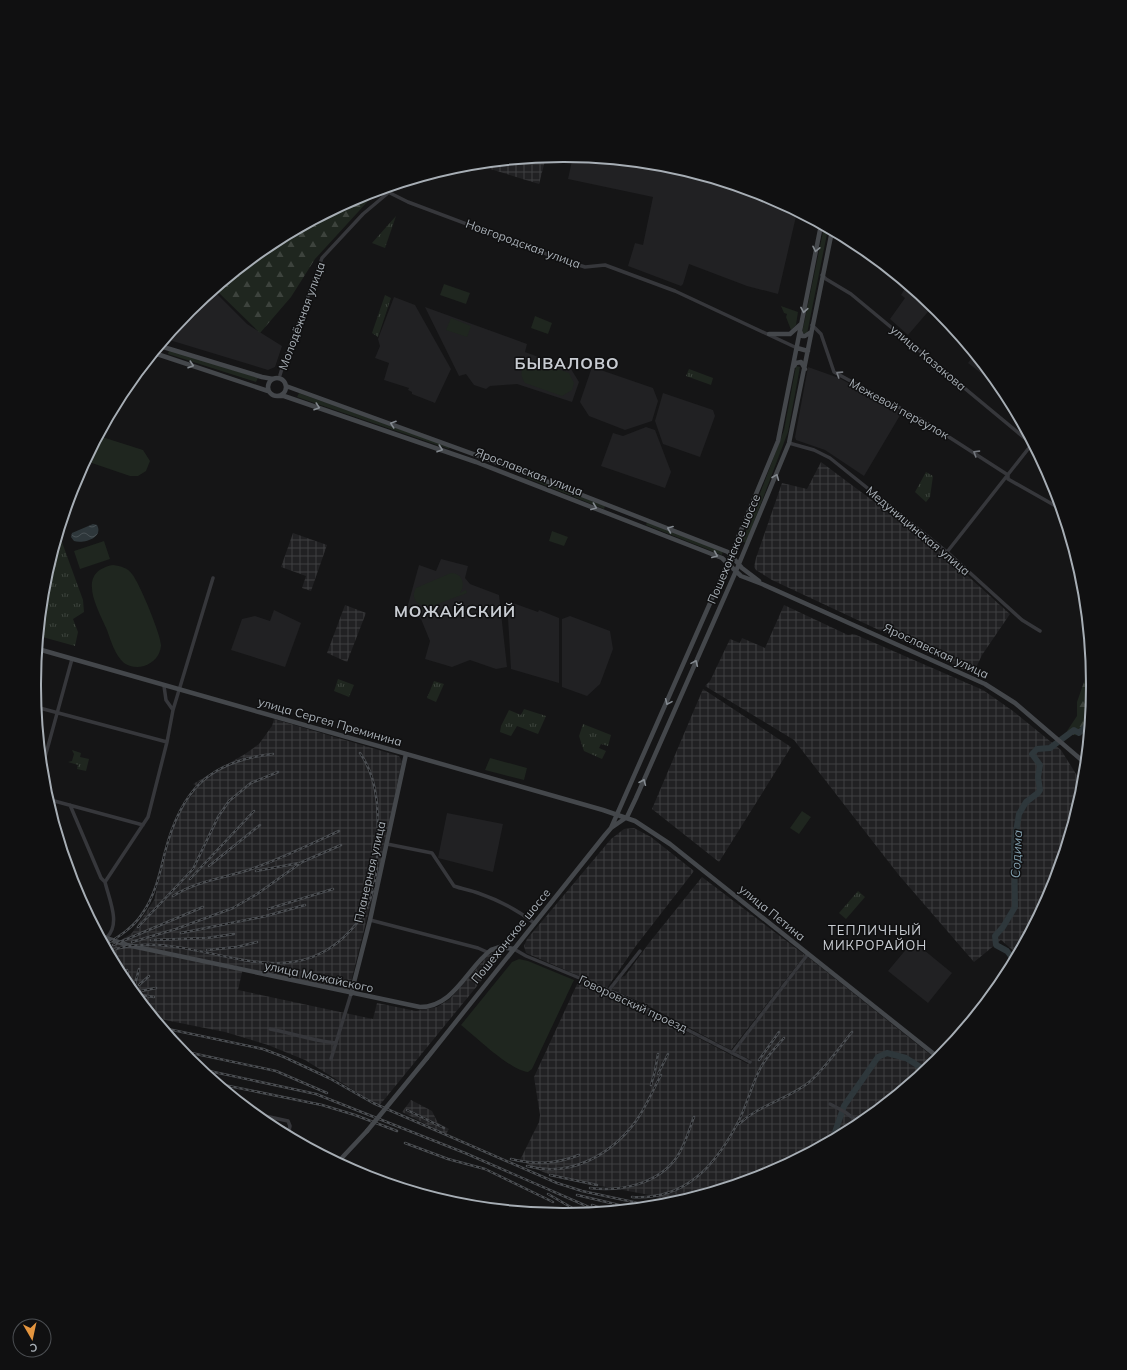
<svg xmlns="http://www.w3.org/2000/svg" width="1127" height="1370" viewBox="0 0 1127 1370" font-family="Mulish,sans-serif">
  <defs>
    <pattern id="industrial-grid" width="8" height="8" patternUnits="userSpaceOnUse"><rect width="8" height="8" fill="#212123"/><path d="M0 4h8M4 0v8" fill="none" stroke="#3e3f41"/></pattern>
    <pattern id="forest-firs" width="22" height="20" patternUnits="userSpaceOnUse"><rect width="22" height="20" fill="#1f261f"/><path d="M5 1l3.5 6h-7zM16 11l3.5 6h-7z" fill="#3d433d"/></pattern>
    <pattern id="park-tufts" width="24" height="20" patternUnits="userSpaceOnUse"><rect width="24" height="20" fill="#1f261f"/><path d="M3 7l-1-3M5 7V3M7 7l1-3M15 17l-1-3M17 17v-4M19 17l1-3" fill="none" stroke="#3d433d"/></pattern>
    <pattern id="water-waves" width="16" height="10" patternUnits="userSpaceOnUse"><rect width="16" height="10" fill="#2e373b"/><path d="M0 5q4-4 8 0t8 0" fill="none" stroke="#495155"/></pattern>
  </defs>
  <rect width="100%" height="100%" fill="#151516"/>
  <!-- built -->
  <path fill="#212123" d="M573 156 667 166 766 196 797 212 778 294 747 286 689 264 683 284 681 286 628 266 635 243 643 245 653 197 568 179Z
    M907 285 933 306 908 335 890 319 905 298 901 295Z
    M214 291 247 324 282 346 275 367 268 370 166 339 189 310Z
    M394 297 415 305 451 369 435 403 412 394V392L408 390 409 388 384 380 389 363 375 358 380 346 378 339Z
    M425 307 527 344 525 352 571 369 579 382 572 402 517 384 490 386 486 389 474 385 466 374 459 376Z
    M974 355 1004 391 968 363Z
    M592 367 653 388 658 401 652 421 625 430 589 416 580 402Z
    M808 367 839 378 902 412 864 476 825 450 796 440 795 437Z
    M663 393 713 410 715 416 700 457 663 444 655 421Z
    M646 427 655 430 671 472 665 488 601 466 613 433 623 436Z
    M441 559 468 566 465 578 470 584 499 595 507 667 496 669 470 660 452 667 425 659 430 641 421 619 406 612 419 565 436 571Z
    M507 601 538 612 539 610 559 618V683L511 669Z
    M274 610 301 623 285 667 231 650 242 619 255 616 270 621Z
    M570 616 610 631 613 649 600 684 587 696 562 687V619Z
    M447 813 503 824 493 872 438 858Z
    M913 941 952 973 928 1003 888 971Z"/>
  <!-- industrial -->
  <path fill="url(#industrial-grid)" d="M546 157 539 184 474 164Z
    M821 462 940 551 1010 614 982 655 973 674 772 580 756 570 754 567 756 558 782 483 807 489Z
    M293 533 327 545 311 591 302 588 306 576 281 567Z
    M345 605 366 613 347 662 327 653Z
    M784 605 848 635 854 634 983 690 1013 711 1061 750 1083 785V789L1053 888 1017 954 1001 940 974 962 898 874 794 740 705 686 710 681 730 639 740 643 742 638 765 648Z
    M703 689 791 747 719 862 652 809Z
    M274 719 399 756 402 761 380 866 349 990 243 968 238 990 373 1019 377 1003 416 1011 437 1007 450 999 489 954 496 951 504 953 379 1106 305 1060 268 1045 225 1032 155 1018 123 979 107 949 132 933 154 900 172 830 179 812 198 787 193 784 245 754 259 744 272 726Z
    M634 828 651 837 694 871 635 947 607 988 526 953 524 946 527 939 611 839 624 829Z
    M702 877 805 955 731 1050 652 1008 612 989 621 977 625 976 649 943Z
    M808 957 937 1060 857 1125 766 1174 669 1204 655 1196 563 1179 543 1172 520 1160 539 1122 540 1115 534 1077 579 980 651 1013 748 1064 751 1060 734 1052Z
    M411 1100 432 1111 438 1123 449 1129 446 1134 402 1112Z"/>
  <!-- grass -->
  <path fill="#1f261f" d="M824 227 828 229 807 334 802 333Z
    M444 284 470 293 466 304 440 295Z
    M781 306 798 312 796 325 791 330 786 317 787 314 784 313Z
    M535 316 552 323 548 334 531 328Z
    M451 318 471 326 467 337 446 330Z
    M169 350 258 378 256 382 168 354Z
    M532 360 569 373 574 383 572 390 562 396 525 383C518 374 522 363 532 360Z
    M796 366 800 367 788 432 746 543 742 541 784 430Z
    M299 393 450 447 449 449 297 397Z
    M99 436 143 450 150 461 146 471 138 476H130L86 461Z
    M528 475 605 506 604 509 527 478Z
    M647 522 723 551 722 555 646 525Z
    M552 531 568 537 564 546 549 541Z
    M104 541 110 559 80 569 74 551Z
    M113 565C121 566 128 568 132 574 139 582 162 637 161 646 160 656 153 663 144 666 137 668 130 667 124 663 115 655 111 641 107 630 98 609 75 572 113 565Z
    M451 573C462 573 466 584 460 593L466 590 467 593 413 613 412 611 425 606C415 604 411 597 416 588Z
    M490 758 527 768 524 780 485 770Z
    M802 811 811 817 799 834 790 828Z
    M519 959 528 961 574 980 532 1069 528 1072C511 1071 476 1037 461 1025L512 962Z"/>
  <!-- forest -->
  <path fill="url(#forest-firs)" d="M363 195 369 200 315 259 291 297 260 333 215 289 270 245Z
    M1091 662 1093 685 1088 731C1080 736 1075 737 1067 731L1077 716V702Z"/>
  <!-- park -->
  <path fill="url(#park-tufts)" d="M396 216 385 248 372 243Z
    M385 295 391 298 378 337 372 333Z
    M689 369 713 378 711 385 686 376Z
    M926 472 933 476 930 497 926 502 915 492Z
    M59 534 83 600 84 612 73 619 78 632 75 646 39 636 44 581Z
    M338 679 354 685 349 697 334 691Z
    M434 681 444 684 436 702 427 698Z
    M524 709 546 716 538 734 517 726 511 736 500 732 501 726 509 710 521 715Z
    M583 724 611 735 608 746 601 744 599 748 606 751 602 759 584 751 579 736Z
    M72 750 81 753 80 757 89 759 86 771 77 769 78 765 68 762 72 761 74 754Z
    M858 891 865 897 846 919 839 913Z"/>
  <!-- water -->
  <path fill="url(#water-waves)" d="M93 524 97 525C104 538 83 544 74 541L71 537 72 533Z"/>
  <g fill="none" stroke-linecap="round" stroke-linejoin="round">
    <!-- river -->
    <path stroke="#2e373b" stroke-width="6" d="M1014 960 1007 951 996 945 995 936 1003 927 1015 907 1014 844 1019 814 1026 802 1038 793 1040 790 1038 777 1040 765 1032 754 1037 749 1050 748 1074 730 1079 733 1087 725 1089 712 1091 710
      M833 1138 844 1106 878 1057 887 1053 906 1058 925 1070"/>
    <!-- street -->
    <path stroke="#36373b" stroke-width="3.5" d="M382 189 408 202 560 259 585 267 605 265 675 291 797 348
      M822 275 826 279 851 294 1033 445
      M812 325 821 334 834 372 924 421 1008 475
      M280 375 284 362 322 258 363 214 388 193
      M789 443 814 450 830 458 947 552 1022 620 1040 631
      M1008 475V479L1061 509
      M947 552 1032 444
      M164 686 166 700 173 710
      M36 707 167 742
      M42 768 72 659
      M47 799 143 825
      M70 805 101 878 105 882
      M387 844 432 853 454 886C462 889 470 890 478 893 498 900 518 910 534 923
      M370 920 478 948 487 952
      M107 937C121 924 109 899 105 882L148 817 167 742 173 710 213 578
      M514 949 526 956 616 993 750 1062
      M609 990 640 951
      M270 1029C292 1033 313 1041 336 1043
      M732 1053 808 954
      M331 1059 351 994
      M830 1104 845 1112 860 1123
      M256 1114 288 1121 290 1126 288 1135"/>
    <!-- secondary -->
    <path stroke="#44474b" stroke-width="4.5" d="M800 331 802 336H805L811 332
      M769 334H790L801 324
      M160 346 262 377 273 379
      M797 348 808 351
      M154 353 268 391
      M794 366 796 363 801 362 805 369
      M268 387a9 9 0 1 1 18 0a9 9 0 1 1-18 0Z
      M286 386 523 472 728 552 742 568 759 581
      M280 396H284L476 462 722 558 741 576 762 584 985 684 1015 703 1085 763
      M38 649 603 810 635 821 670 844 939 1058
      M611 828 722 576 778 441 821 225
      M100 936 127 945 420 1007C454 1007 467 968 491 950L500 947 514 949
      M351 994 370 920 406 754
      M427 1058 605 835 611 828 627 817 636 798 736 571 789 443 832 231
      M338 1162 367 1131"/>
    <defs>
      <path id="rail" d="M209 866 260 825
        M256 871 299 863
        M190 879 254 811
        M173 896C198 880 227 878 254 868 283 858 311 844 339 831
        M268 909 333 889
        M138 927 193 869 218 817 229 801 251 783 278 772
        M181 933 266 916 305 905
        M151 940 207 938 234 934
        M132 942 176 929 233 908 257 894 302 862 341 845
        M105 945C118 937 133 928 142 914 155 896 160 873 165 852 181 790 209 761 273 754
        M113 945 203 907
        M207 950 237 947 257 942
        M108 951C119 948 130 945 141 945 214 941 290 997 351 930 368 912 377 886 377 861 378 825 382 784 360 753
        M127 970 130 984
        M135 984 139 969
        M139 985 149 976
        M141 991 156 988
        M141 995 154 997
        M148 1009 153 1011
        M163 1028 263 1049 284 1057 329 1078 373 1103 557 1183 582 1191 652 1206
        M182 1051 276 1071 327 1093
        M759 1060 779 1032
        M200 1069 316 1094 465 1153 598 1211
        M658 1074 668 1054
        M219 1084 322 1105 355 1115 397 1131
        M651 1085 655 1071 658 1054
        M407 1110 444 1128
        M739 1124C759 1105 786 1100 808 1083 822 1072 840 1047 852 1032
        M405 1143 448 1159 485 1169 553 1202
        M511 1159C536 1165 556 1164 579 1155
        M527 1166C570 1178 611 1155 636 1121 646 1107 653 1090 661 1075
        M550 1175 597 1185
        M590 1188C621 1192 658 1184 677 1157 685 1145 689 1130 694 1117
        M548 1194 581 1213
        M577 1195 632 1208
        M632 1197C683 1200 713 1169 736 1126 747 1107 751 1085 761 1067 767 1056 776 1047 784 1038
        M592 1205 607 1210"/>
    </defs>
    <!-- rail casing -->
    <use href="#rail" stroke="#4b4e52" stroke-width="2.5"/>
    <!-- rail -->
    <use href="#rail" stroke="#101011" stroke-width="1" stroke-dasharray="3" stroke-linecap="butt"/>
    <!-- secondary-bridge -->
    <path stroke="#44474b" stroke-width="4.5" d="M367 1131 427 1058"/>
  </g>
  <!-- one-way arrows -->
  <defs><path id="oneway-chevron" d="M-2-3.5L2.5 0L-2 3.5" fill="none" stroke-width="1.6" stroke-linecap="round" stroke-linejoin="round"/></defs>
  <g stroke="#848a90">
    <use href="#oneway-chevron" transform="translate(816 249) rotate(102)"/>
    <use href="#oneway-chevron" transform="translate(804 310) rotate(100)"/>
    <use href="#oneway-chevron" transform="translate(191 365) rotate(18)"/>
    <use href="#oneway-chevron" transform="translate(317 407) rotate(19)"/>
    <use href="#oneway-chevron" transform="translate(393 424) rotate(-161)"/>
    <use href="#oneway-chevron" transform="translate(440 449) rotate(19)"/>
    <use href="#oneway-chevron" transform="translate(776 477) rotate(-68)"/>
    <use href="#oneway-chevron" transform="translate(594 507) rotate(21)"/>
    <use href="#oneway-chevron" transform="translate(670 529) rotate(-159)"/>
    <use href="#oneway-chevron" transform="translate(715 555) rotate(22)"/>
    <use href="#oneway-chevron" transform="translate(695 663) rotate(-66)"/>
    <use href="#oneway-chevron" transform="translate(668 702) rotate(114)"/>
    <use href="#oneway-chevron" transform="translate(643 782) rotate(-67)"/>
  </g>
  <g stroke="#74787e">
    <use href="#oneway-chevron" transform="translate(839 374) rotate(-147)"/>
    <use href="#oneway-chevron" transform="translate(976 453) rotate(-148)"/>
  </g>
  <g text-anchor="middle" stroke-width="3" stroke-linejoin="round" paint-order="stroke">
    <!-- street labels -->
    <g font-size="12" fill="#a7aeb5" stroke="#101011">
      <text transform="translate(523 244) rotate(20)" y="4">Новгородская улица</text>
      <text transform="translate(302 316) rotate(-70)" y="4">Молодёжная улица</text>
      <text transform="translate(928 358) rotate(40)" y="4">улица Казакова</text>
      <text transform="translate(899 409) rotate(29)" y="4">Межевой переулок</text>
      <text transform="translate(529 472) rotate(21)" y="4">Ярославская улица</text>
      <text transform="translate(918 531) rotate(40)" y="4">Медуницинская улица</text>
      <text transform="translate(734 549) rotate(-67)" y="4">Пошехонское шоссе</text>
      <text transform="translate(936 651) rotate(25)" y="4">Ярославская улица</text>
      <text transform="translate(330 722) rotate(16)" y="4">улица Сергея Преминина</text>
      <text transform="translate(370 872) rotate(-77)" y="4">Планерная улица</text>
      <text transform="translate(772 913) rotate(39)" y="4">улица Петина</text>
      <text transform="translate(511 936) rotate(-51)" y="4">Пошехонское шоссе</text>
      <text transform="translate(319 977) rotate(12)" y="4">улица Можайского</text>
      <text transform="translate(633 1004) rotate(25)" y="4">Говоровский проезд</text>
    </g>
    <!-- water labels -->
    <g font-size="13" font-style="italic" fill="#819fae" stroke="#101011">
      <text transform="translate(1016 854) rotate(-87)" y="5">Содима</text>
    </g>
    <!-- neighbourhood labels -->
    <g font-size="13" letter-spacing="1" fill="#c8ccd2" stroke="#101011">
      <text x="875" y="935">ТЕПЛИЧНЫЙ<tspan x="875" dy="15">МИКРОРАЙОН</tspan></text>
    </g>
    <!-- district labels -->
    <g font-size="16" font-weight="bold" letter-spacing="1" fill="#c8ccd2" stroke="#101011">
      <text x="567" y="369">БЫВАЛОВО</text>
      <text x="455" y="617">МОЖАЙСКИЙ</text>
    </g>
  </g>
  <!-- crop -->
  <path d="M0 0H1127V1370H0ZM563 162H564A522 522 0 0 1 1086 684V686A522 522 0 0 1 564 1208H563A522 522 0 0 1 41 686V684A522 522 0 0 1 563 162Z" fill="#101011" fill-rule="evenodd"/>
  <path fill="none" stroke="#a7aeb5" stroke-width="2" d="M563 162H564A522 522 0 0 1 1086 684V686A522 522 0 0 1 564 1208H563A522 522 0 0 1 41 686V684A522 522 0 0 1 563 162Z"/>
  <!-- north arrow -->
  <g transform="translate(32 1338) rotate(171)"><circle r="19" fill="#101011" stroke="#4c4f53"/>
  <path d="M0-3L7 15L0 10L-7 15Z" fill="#e4953f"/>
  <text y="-6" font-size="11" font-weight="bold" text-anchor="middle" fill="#a7aeb5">С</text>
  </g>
</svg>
